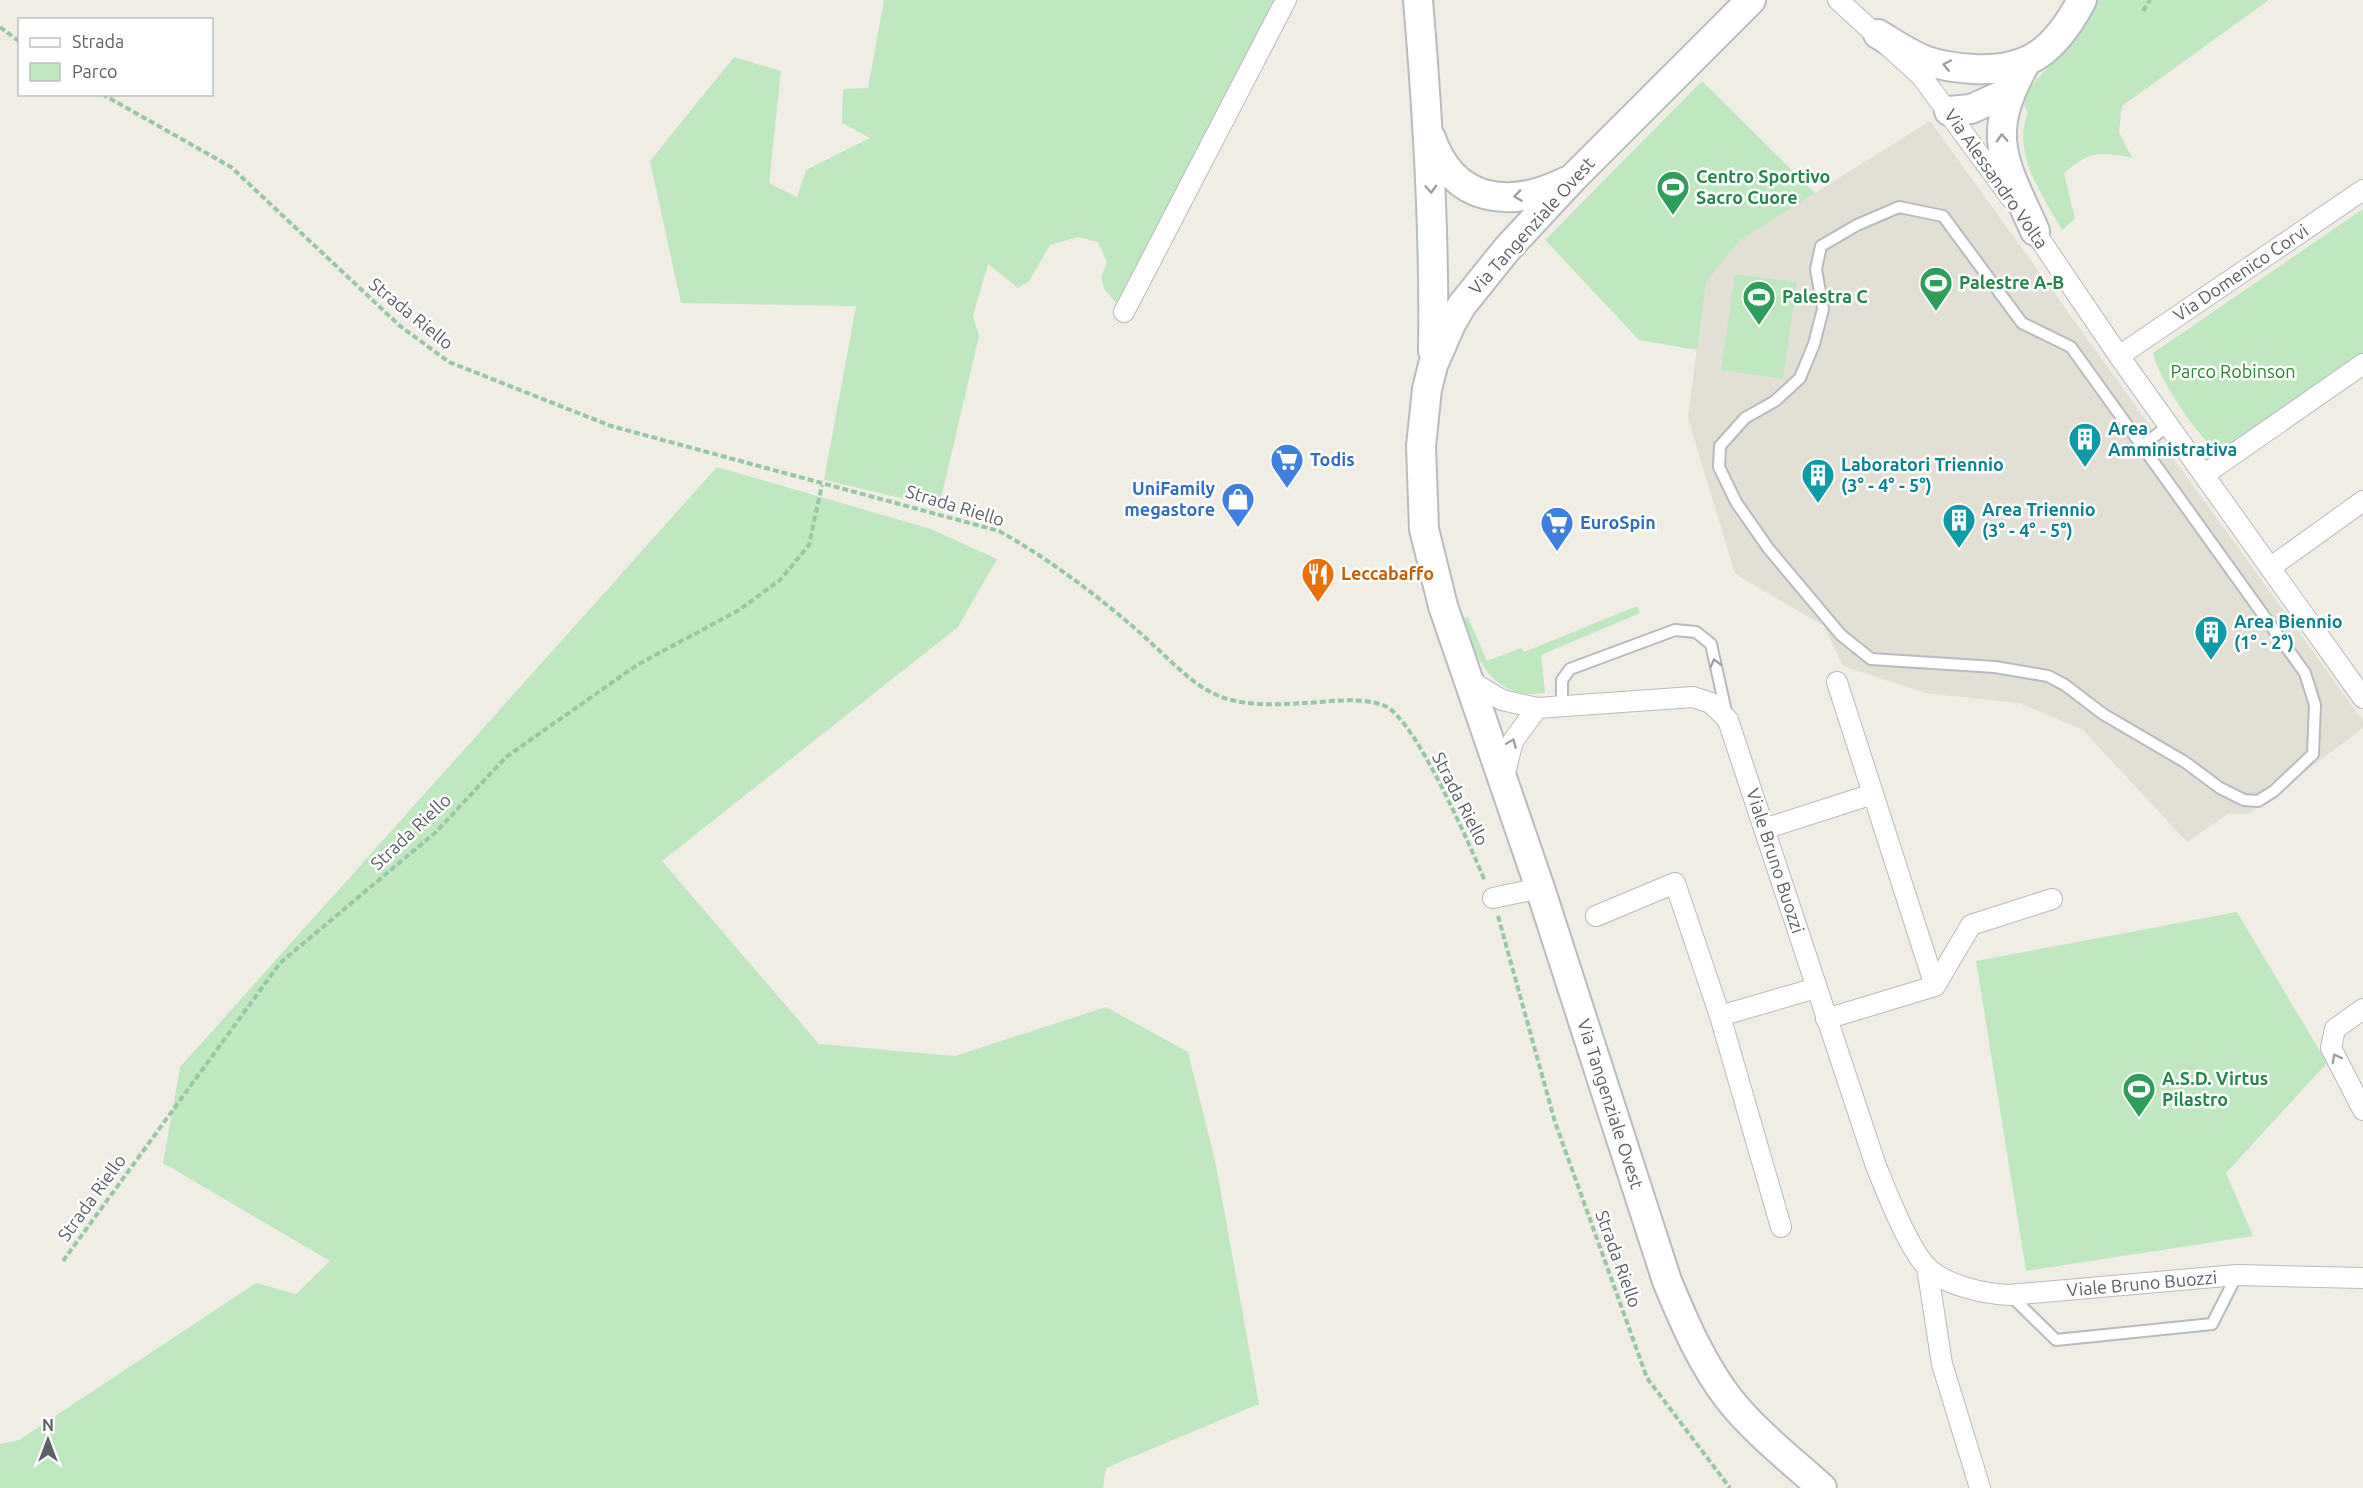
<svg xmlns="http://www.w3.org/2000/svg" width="2363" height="1488" viewBox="0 0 2363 1488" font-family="Ubuntu,sans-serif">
  <rect width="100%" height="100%" fill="#f0ede5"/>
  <!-- education -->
  <path fill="#e2dfd5" d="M1930 121 2363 721V728L2248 814H2228L2187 842 2083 730 2019 703 1925 693 1843 666 1824 626 1735 574 1688 418 1705 282 1738 241Z"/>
  <!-- green -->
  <path fill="#c0e8c0" d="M884 0H1277L1117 304 1105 290 1101 278 1107 262 1098 242 1078 237 1050 245 1029 281 1018 288 988 264 973 316 979 336 939 507 824 480 856 306 681 303 650 161 734 57 781 71 769 183 797 197 806 170 870 138 842 123 843 89 868 88Z
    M2095 0H2269L2122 106 2119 132 2132 158C2099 151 2091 151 2064 173L2075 219 2062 230C2042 194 2011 154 2028 112L2020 99 2055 59Z
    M1702 81 1815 193 1739 241 1706 282 1697 350 1639 340 1545 240Z
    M2363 209V355L2221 454C2198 438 2159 380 2153 353Z
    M1735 274 1797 282 1783 379 1721 370Z
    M717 467 931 529 997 559 958 627 662 861 819 1044 955 1056 1106 1007 1188 1052 1216 1165 1259 1404 1106 1468 1103 1488H0V1444L19 1440 256 1283 296 1294 330 1261 163 1163 180 1067Z
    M1637 606 1640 613 1541 655 1545 693C1495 702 1474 657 1461 618L1468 617 1487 661 1521 648 1524 652Z
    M2237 912 2327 1063 2226 1173 2253 1236 2026 1271 1976 961Z"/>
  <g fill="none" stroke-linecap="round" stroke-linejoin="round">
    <defs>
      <path id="service" d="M1899 207 1943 216 2022 323 2071 347 2305 673 2315 705 2313 754 2274 791 2258 801 2244 800 2220 788 2185 762 2103 714 2065 685 2048 676 1995 667 1871 659 1841 635 1768 548 1736 502 1719 467 1720 446 1745 418 1775 401 1800 378 1814 344 1823 309 1816 269 1821 246 1857 225Z
        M2142 446 2169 425
        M1562 706V680L1570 669 1675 630 1696 632 1711 644 1727 716
        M2010 1295 2056 1340 2212 1324 2237 1275"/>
      <path id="minor" d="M1838 0 1922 77 2011 198
        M2028 222 2119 356 2363 698
        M1124 312 1286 0
        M2119 356 2363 190
        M2205 474 2363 364
        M2271 567 2363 501
        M1467 679 1502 700 1537 708 1693 697 1711 703 1728 720 1876 1166C1887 1193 1907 1245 1926 1266 1943 1285 1985 1294 2009 1295L2237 1275 2363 1278
        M1837 682 1935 986
        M1504 777 1513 741 1537 708
        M1764 829 1873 794
        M1493 898 1540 888
        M1596 916 1675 883 1720 1016 1781 1227
        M2363 1009 2335 1029 2331 1048 2363 1110
        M1720 1016 1816 988
        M1826 1019 1935 986 1971 925 2052 899
        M1927 1267 1942 1364 1980 1488"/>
      <path id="secondary" d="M1418 0C1428 117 1435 233 1433 351
        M1751 0 1573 178 1507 249 1462 305 1451 324 1433 365 1427 389 1421 446 1424 529 1443 606 1540 888 1667 1281C1684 1322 1702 1364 1729 1399 1755 1432 1791 1460 1822 1488
        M1878 34C1893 43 1910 55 1927 61 1941 66 1958 68 1973 69 2030 72 2056 49 2082 0
        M2025 64C1984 137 2004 161 2035 231
        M1949 111 1971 109 2009 92
        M1431 138C1454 204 1511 209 1567 181"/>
    </defs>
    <!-- service casing -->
    <use href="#service" stroke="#b7bbbf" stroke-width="14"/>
    <!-- minor casing -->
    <use href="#minor" stroke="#b7bbbf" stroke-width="22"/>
    <!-- secondary casing -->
    <use href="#secondary" stroke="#b8bcc1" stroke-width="32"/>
    <!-- path -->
    <path stroke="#97c7a5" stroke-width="4" stroke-dasharray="6 3" stroke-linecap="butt" d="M2143 11 2150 0
      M0 27 20 42
      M102 94 231 167 400 326 449 362 611 426 999 531C1049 559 1094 593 1138 631 1158 648 1185 678 1207 690 1235 707 1272 705 1304 703 1329 702 1361 696 1385 706 1416 720 1470 846 1485 881
      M1498 916 1555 1122 1647 1378 1730 1488
      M63 1261 280 963 436 832 506 757 637 665 739 610 780 580 809 545 822 485"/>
    <!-- service -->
    <use href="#service" stroke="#fff" stroke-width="10"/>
    <!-- minor -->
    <use href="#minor" stroke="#fff" stroke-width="20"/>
    <!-- secondary -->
    <use href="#secondary" stroke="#fff" stroke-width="28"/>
  </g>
  <!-- one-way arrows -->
  <defs><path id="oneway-chevron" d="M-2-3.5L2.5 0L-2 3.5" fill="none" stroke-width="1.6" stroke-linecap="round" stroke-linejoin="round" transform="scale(1.5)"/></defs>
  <g stroke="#9da0a3">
    <use href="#oneway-chevron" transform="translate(1947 65) rotate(-168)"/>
    <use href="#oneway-chevron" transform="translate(2002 138) rotate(-93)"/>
    <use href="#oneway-chevron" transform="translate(1431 189) rotate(87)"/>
    <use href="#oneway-chevron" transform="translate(1518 196) rotate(172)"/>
    <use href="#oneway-chevron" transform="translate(1715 663) rotate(-103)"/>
    <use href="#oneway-chevron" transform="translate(1512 743) rotate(-67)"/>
    <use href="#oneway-chevron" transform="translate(2336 1058) rotate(-118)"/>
  </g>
  <!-- icons -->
  <defs>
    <symbol id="stadium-pin" viewBox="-11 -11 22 30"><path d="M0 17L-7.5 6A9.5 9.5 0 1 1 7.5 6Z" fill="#2e9e5b" stroke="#fff"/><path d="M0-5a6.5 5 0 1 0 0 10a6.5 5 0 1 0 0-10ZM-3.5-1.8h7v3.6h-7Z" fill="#fff"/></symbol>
    <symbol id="building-pin" viewBox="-11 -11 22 30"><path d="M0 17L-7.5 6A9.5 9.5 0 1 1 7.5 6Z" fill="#0f9aa8" stroke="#fff"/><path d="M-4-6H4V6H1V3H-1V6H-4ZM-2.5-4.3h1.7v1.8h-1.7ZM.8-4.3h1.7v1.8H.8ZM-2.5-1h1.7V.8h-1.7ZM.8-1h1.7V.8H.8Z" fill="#fff"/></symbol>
    <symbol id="supermarket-pin" viewBox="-11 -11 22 30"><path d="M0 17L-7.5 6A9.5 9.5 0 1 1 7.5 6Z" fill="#3f7fe0" stroke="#fff"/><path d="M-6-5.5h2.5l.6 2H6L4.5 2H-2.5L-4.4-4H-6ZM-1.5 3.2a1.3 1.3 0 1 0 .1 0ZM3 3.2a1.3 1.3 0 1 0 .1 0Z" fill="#fff"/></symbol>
    <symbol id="shop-pin" viewBox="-11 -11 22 30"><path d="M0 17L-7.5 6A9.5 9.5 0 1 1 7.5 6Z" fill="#3f7fe0" stroke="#fff"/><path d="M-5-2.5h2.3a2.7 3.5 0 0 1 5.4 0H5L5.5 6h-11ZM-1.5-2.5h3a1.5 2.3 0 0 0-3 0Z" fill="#fff"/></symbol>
    <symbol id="restaurant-pin" viewBox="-11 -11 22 30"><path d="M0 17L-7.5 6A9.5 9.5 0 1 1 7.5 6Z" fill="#e8710a" stroke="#fff"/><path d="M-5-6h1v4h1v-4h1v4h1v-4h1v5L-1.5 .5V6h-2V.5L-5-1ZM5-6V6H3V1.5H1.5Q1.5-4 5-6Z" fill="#fff"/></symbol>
  </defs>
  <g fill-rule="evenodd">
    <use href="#stadium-pin" x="1654" y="168" width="38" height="52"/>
    <use href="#stadium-pin" x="1917" y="264" width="38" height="52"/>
    <use href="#stadium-pin" x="1740" y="278" width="38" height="52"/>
    <use href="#building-pin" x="2066" y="420" width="38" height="52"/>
    <use href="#supermarket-pin" x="1268" y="441" width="38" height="52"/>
    <use href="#building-pin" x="1799" y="456" width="38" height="52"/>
    <use href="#shop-pin" x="1219" y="480" width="38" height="52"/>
    <use href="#building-pin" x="1940" y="501" width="38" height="52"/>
    <use href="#supermarket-pin" x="1538" y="504" width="38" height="52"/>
    <use href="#restaurant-pin" x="1299" y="555" width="38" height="52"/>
    <use href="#building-pin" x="2192" y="613" width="38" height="52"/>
    <use href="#stadium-pin" x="2120" y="1070" width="38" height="52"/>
  </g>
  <g text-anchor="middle" stroke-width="5" stroke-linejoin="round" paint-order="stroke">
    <!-- leisure labels -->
    <g font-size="18" font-weight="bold" fill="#27864d" stroke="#fff" text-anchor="start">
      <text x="1696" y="183">Centro Sportivo<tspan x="1696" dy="21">Sacro Cuore</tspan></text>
      <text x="1959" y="289">Palestre A-B</text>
      <text x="1782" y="303">Palestra C</text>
      <text x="2162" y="1085">A.S.D. Virtus<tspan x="2162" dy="21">Pilastro</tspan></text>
    </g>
    <!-- street labels -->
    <g font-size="18" fill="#5c6166" stroke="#fff">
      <text transform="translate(1996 179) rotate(55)" y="6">Via Alessandro Volta</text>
      <text transform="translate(1532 226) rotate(-48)" y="6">Via Tangenziale Ovest</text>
      <text transform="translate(2241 273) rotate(-34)" y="6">Via Domenico Corvi</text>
      <text transform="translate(411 314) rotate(39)" y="6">Strada Riello</text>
      <text transform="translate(955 506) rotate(17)" y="6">Strada Riello</text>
      <text transform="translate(1460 799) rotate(63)" y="6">Strada Riello</text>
      <text transform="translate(411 832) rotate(-43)" y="6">Strada Riello</text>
      <text transform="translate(1775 861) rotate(72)" y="6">Viale Bruno Buozzi</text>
      <text transform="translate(1610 1104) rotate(72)" y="6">Via Tangenziale Ovest</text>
      <text transform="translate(92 1198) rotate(-54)" y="6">Strada Riello</text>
      <text transform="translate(1618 1259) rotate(70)" y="6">Strada Riello</text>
      <text transform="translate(2142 1284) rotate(-5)" y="6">Viale Bruno Buozzi</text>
    </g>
    <!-- park labels -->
    <g font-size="18" fill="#308233" stroke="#fff">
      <text x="2233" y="378">Parco Robinson</text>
    </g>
    <!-- culture labels -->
    <g font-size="18" font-weight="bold" fill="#0d838f" stroke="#fff" text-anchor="start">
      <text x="2108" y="435">Area<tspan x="2108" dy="21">Amministrativa</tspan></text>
      <text x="1841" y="471">Laboratori Triennio<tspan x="1841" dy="21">(3° - 4° - 5°)</tspan></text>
      <text x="1982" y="516">Area Triennio<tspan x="1982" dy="21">(3° - 4° - 5°)</tspan></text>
      <text x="2234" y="628">Area Biennio<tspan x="2234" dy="21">(1° - 2°)</tspan></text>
    </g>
    <!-- shop labels -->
    <g font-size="18" font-weight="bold" fill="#366cbe" stroke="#fff" text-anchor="start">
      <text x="1310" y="466">Todis</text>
      <text x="1215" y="495" text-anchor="end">UniFamily<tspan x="1215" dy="21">megastore</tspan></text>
      <text x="1580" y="529">EuroSpin</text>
    </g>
    <!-- food labels -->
    <g font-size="18" font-weight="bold" fill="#c56008" stroke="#fff" text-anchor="start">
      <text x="1341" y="580">Leccabaffo</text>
    </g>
  </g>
  <!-- legend -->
  <rect x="18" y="18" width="195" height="78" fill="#ffffff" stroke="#bec0c2" stroke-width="1.5"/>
  <rect x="30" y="38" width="30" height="9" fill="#ffffff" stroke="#bec0c2" stroke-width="1.5"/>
  <text x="72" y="48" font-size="18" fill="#5c6166">Strada</text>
  <rect x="30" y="63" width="30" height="18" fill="#c0e8c0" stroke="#bec0c2" stroke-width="1.5"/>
  <text x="72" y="78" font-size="18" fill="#5c6166">Parco</text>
  <!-- north arrow -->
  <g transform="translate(48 1440)" stroke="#ffffff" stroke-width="4.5" paint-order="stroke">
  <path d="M0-4.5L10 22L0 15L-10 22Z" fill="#5c6166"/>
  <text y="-9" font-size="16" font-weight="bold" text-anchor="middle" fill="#5c6166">N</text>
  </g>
</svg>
